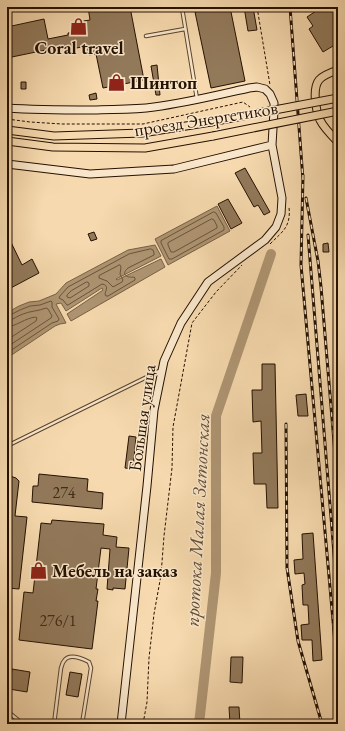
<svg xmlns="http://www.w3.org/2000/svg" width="345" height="731" viewBox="0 0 345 731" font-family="'EB Garamond',serif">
  <rect width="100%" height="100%" fill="#f6d9ae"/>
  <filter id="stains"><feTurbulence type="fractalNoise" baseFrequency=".005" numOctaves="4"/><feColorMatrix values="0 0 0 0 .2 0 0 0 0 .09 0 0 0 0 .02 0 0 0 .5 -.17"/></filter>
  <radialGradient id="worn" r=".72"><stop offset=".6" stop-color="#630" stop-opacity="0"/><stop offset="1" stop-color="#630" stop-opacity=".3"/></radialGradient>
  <!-- water -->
  <path fill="#af9573" stroke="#786045" d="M217 206 230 231 168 265 155 239Z
    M155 245 161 256 116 279 117 280 161 259 165 267 71 321 67 314 103 290 102 288 66 311 61 303 56 304 66 323 60 324 55 326 7 358V313L10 311 19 306 29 302 39 301 56 294 66 283 128 250Z"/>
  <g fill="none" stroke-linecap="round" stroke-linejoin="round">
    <!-- shore -->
    <path stroke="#6a533a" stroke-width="1" d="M214 212 216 213 224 227V230L172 259H169L161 243V241Z
      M212 219 214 220 217 226V228L174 252H171L168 245V243Z
      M151 249 153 250 154 253V255L128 268C120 275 128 278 134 277L135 278V280L108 296H106L105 294C106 290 109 285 102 284L68 305H67L63 300 59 298 60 296 68 287 129 254Z
      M120 265 121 267 120 274 123 280 122 282 113 287 107 281 99 278V276Z
      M87 282 89 283V286L70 298 67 297V295L71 291Z
      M7 316 10 315 20 310 30 306 40 305 51 301 52 302V307L59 319 58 321 52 323 7 353
      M7 321C13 320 17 316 23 314 30 311 39 311 46 308L48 309 52 316 51 318 7 347
      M7 327C17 326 25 318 36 317L37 318 36 321 7 340"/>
    <!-- river -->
    <path stroke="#af9573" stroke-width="10" d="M199 724 216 573V416L271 254"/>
  </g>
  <!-- building -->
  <path fill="#92795a" stroke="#251100" d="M7 7H20V9L7 12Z
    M88 7H130L144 80 103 88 96 54 89 55 87 46 66 50 65 46 7 58V27L44 19 48 39 68 35V33L73 32 71 23 90 20Z
    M220 7H230L245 81 211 88 195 12Z
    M244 7H253L257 30 248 31Z
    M322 7H338V10L335 12 338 17V43L323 52 309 29 313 26 307 17Z
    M157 65 160 95H156L151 66Z
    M21 82H26V89H21Z
    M96 93 97 99 90 100 89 95Z
    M245 168 270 212 264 215 258 205 254 207 235 173Z
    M228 199 242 223 231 229 218 204Z
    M94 232 97 239 91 241 88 234Z
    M7 234 22 265 32 259 39 273 7 290Z
    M328 243 329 252H323V244Z
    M262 364H275L278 508H267L266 484H254L253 453H262L261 421 253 422 252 390H262Z
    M306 394 308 416H298L296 395Z
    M129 436 136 437 133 469 125 468Z
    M39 474 88 479 87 491 103 493 102 509 32 502 33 486H38Z
    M7 475 16 478 19 481 15 516 27 517 19 589 7 588Z
    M52 520 104 524 103 535 117 537 116 547 129 548 125 589 113 588V590L107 589 110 549 101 548 96 589H98L96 601H98L92 649 19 640 24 592 33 593 41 523 51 524Z
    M313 533 322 660 313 661 312 640H302L301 625 309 624 308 605H303L302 585 305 584 304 573 295 574 294 560 303 559 302 534Z
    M231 657H243L242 683 230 682Z
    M12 669 30 672 27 692 9 689Z
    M70 672 82 674 78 697 66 695Z
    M229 707H239L240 724H230Z"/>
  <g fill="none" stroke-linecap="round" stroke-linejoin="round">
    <defs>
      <path id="lane" d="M187 7 182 8 197 99
        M146 36 185 29
        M7 446 161 370
        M7 711 23 724
        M54 724 61 668C62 666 62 663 64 661 69 653 83 659 89 662L91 668 82 724"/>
      <path id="secondary" d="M7 108C35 110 64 110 93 110 113 109 133 110 154 107 186 103 218 95 249 88L257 87 265 89 270 94 274 103V111L272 145 282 198 281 214 276 227 265 240 208 282 181 323 164 361 154 410 147 486 121 724
        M7 164 90 174 174 169 272 145"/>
      <path id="primary" d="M338 70C332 72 323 75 319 80 312 89 316 111 320 120 324 128 332 136 338 142
        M7 130 54 136 142 133 211 122
        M7 141 53 147 145 148 213 136"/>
    </defs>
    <!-- lane casing -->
    <use href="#lane" stroke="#59432c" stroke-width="4.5"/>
    <!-- secondary casing -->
    <use href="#secondary" stroke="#251100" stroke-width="9"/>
    <!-- primary casing -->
    <use href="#primary" stroke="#251100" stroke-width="9"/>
    <!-- path -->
    <path stroke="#251100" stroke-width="1" stroke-dasharray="3 2" stroke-linecap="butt" d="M257 7 270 85
      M7 119 30 122 62 124H143L243 102 250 107
      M270 244C283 231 291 227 289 207
      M143 724 147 702 149 658 154 614 161 575 164 536 172 468 173 427 192 323 216 292 242 265"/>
    <!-- lane -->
    <use href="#lane" stroke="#f9e6ca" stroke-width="2.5"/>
    <!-- secondary -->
    <use href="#secondary" stroke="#f9e6ca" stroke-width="7"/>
    <!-- primary -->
    <use href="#primary" stroke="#f6d9ae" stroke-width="7"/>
    <defs>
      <path id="rail" d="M290 7 303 180
        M303 175 301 265 338 676
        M306 198 318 261 321 287 338 490
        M308 235 338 603
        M286 424 287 568 298 641 322 724"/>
    </defs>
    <!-- rail casing -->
    <use href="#rail" stroke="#251100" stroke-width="3"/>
    <!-- rail -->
    <use href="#rail" stroke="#f9e6ca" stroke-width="1.5" stroke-dasharray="4.5" stroke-linecap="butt"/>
    <defs>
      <path id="primary-bridge" d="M211 122 338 98
        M213 136 338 111"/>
    </defs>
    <!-- primary-bridge casing -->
    <use href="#primary-bridge" stroke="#251100" stroke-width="9" stroke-linecap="butt"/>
    <!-- primary-bridge -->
    <use href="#primary-bridge" stroke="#f6d9ae" stroke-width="7"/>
  </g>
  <!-- icons -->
  <defs>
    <symbol id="shop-bare" viewBox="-9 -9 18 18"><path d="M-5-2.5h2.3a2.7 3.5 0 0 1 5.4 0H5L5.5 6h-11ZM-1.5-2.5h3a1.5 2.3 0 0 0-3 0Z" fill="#8f2418" stroke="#f9e6ca" stroke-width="2.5" paint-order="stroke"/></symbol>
  </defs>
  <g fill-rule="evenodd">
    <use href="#shop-bare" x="66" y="14" width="25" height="25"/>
    <use href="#shop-bare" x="104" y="70" width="25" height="25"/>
    <use href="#shop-bare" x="26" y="558" width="25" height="25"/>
  </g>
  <g text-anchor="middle" stroke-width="3" stroke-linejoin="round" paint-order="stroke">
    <!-- number labels -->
    <g font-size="16" fill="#402b16">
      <text x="64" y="498">274</text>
      <text x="58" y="626">276/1</text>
    </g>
    <!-- poi labels -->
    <g font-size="18" font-weight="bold" fill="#251100" stroke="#f9e6ca" text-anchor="start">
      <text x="79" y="54" text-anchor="middle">Coral travel</text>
      <text x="130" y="89">Шинтоп</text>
      <text x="52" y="577">Мебель на заказ</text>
    </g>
    <!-- street labels -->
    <g font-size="18" fill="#251100" stroke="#f9e6ca">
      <text transform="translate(206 119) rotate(-9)" y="6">проезд Энергетиков</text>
      <text transform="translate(142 418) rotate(-82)" y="6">Большая улица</text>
    </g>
    <!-- water labels -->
    <g font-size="19" font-style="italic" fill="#634c34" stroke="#f9e6ca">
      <text transform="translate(197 520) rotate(-87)" y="7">протока Малая Затонская</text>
    </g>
  </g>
  <!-- margin -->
  <rect width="345" height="731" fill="none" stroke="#f6d9ae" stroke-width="24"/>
  <rect x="8" y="8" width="329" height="715" fill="none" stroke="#251100" stroke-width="2"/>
  <rect x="12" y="12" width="321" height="707" fill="none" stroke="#251100"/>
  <rect width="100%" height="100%" filter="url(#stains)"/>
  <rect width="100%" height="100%" fill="url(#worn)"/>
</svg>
